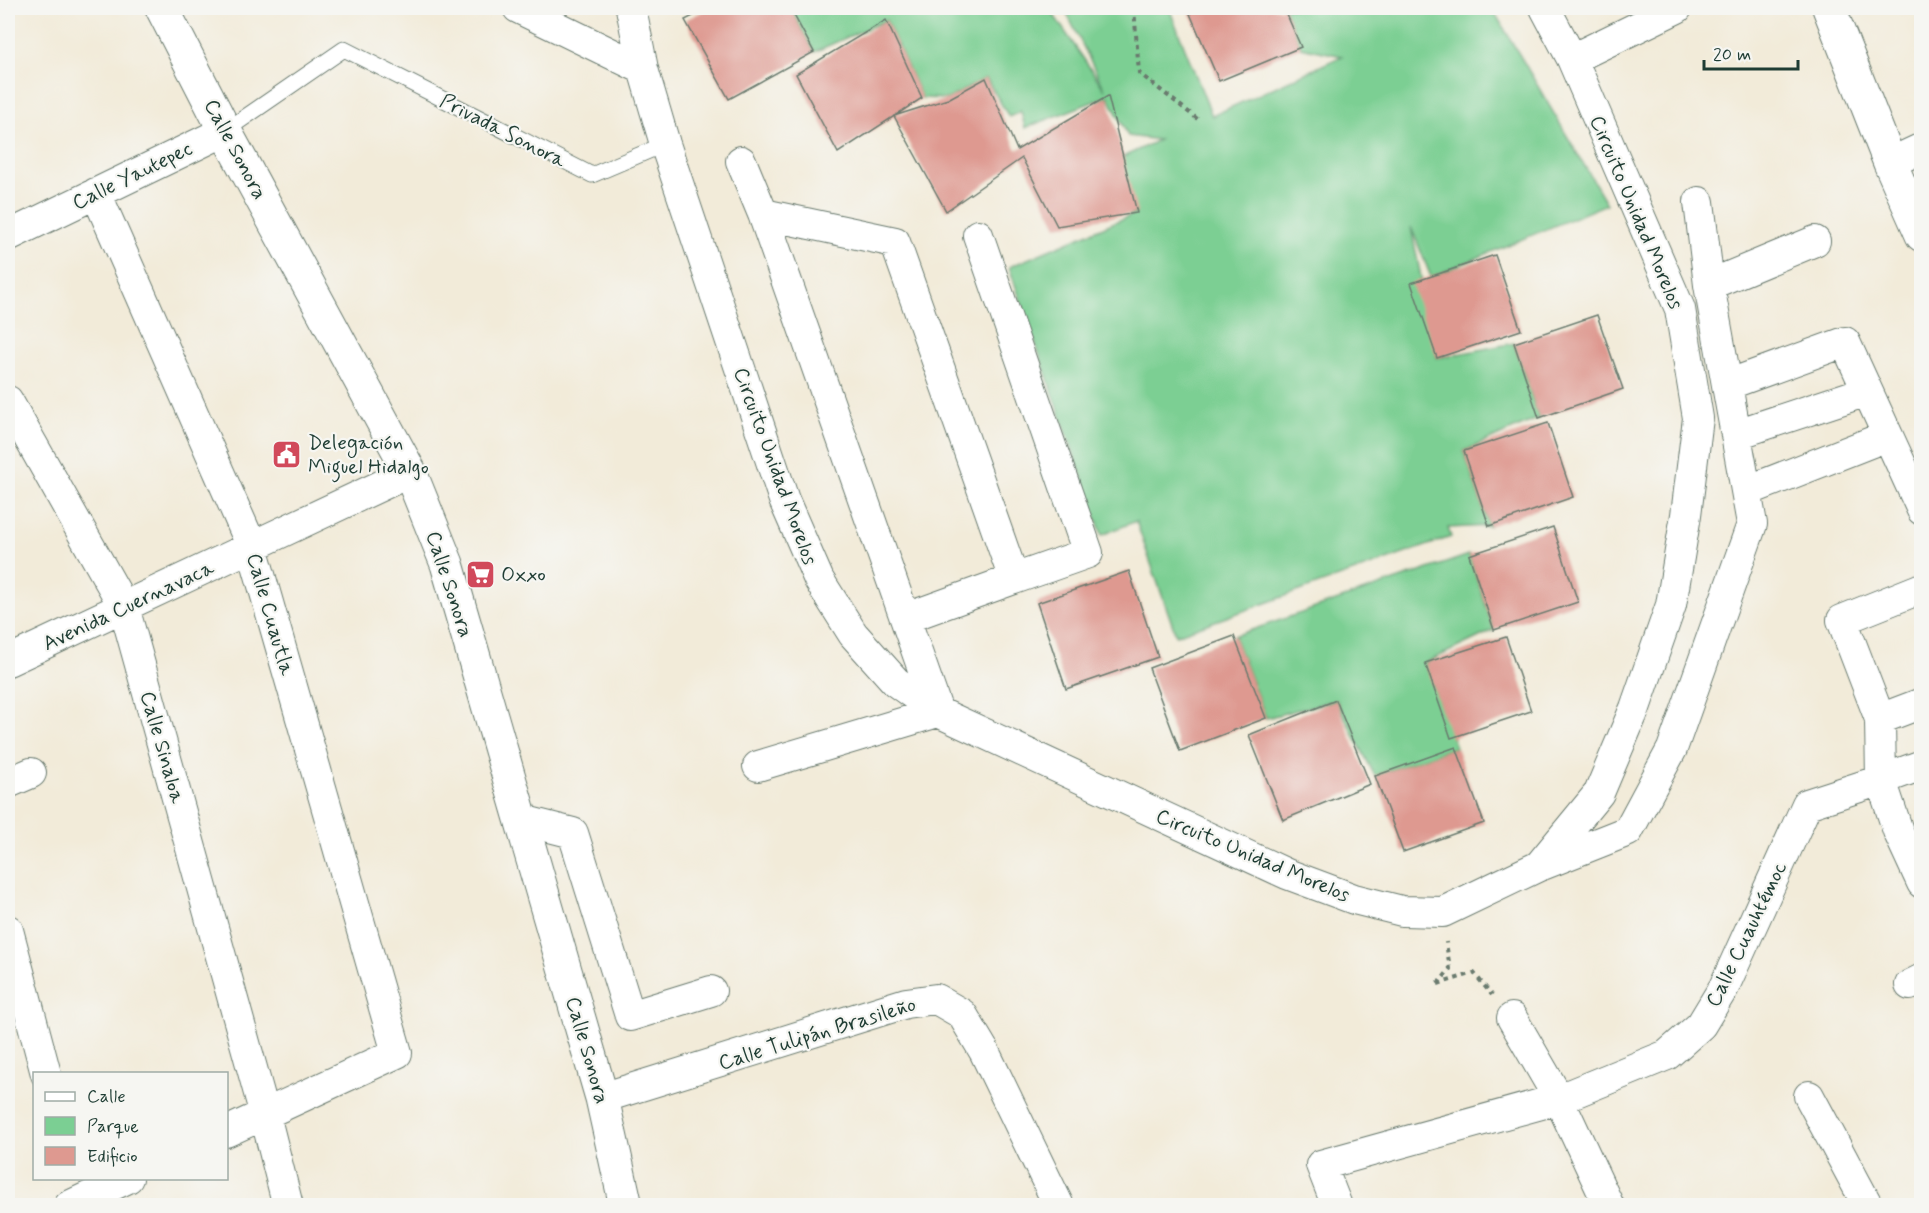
<svg xmlns="http://www.w3.org/2000/svg" width="1929" height="1213" viewBox="0 0 1929 1213" font-family="Mynerve,sans-serif">
  <rect width="100%" height="100%" fill="#f6f6f2"/>
  <filter id="ink" filterUnits="userSpaceOnUse"><feTurbulence type="fractalNoise" baseFrequency=".0167" numOctaves="2"/><feDisplacementMap in="SourceGraphic" scale="12" xChannelSelector="R" yChannelSelector="G"/><feConvolveMatrix kernelMatrix="1 2 1 2 8 2 1 2 1" color-interpolation-filters="sRGB"/></filter>
  <filter id="wash" filterUnits="userSpaceOnUse"><feTurbulence type="fractalNoise" baseFrequency=".008" numOctaves="4" result="noise"/><feDisplacementMap in="SourceGraphic" scale="24" xChannelSelector="R" yChannelSelector="G"/><feGaussianBlur stdDeviation="1.35" result="paint"/><feColorMatrix in="noise" values="0 0 0 0 0 0 0 0 0 0 0 0 0 0 0 0 0 1.4 0 .05"/><feComposite in="paint" operator="in"/></filter>
  <g filter="url(#wash)">
    <rect width="100%" height="100%" fill="#f2ebd9"/>
    <!-- green -->
    <path fill="#7bcf93" stroke="#4d8664" stroke-width="1.5" d="M790 8H1049L1105 90 1064 8H1169L1212 116 1342 56 1301 47 1284 8H1492L1607 204 1431 277 1411 227 1437 358 1514 343 1539 418 1464 451 1489 526 1448 528 1451 537 1176 635 1136 521 1102 535 1009 267 1136 213 1119 159 1159 140 1128 136 1108 96 1025 128 1021 111 1009 117 986 78 948 99 922 98 886 20 814 52Z
      M1469 555 1494 630 1425 663 1456 747 1375 776 1336 700 1266 718 1234 636Z"/>
    <g id="blocks">
      <!-- building -->
      <path fill="#de9990" d="M709 8H790L814 52 729 99 685 20Z
        M1192 8H1284L1301 47 1219 81 1188 9Z
        M886 20 922 98 838 153 796 74Z
        M986 78 1017 150 1108 96 1137 213 1057 226 1022 158 946 211 894 116 948 99Z
        M1495 255 1521 330 1437 358 1411 283Z
        M1597 315 1623 389 1539 418 1514 343Z
        M1548 423 1573 497 1489 526 1464 451Z
        M1553 527 1578 602 1494 630 1469 555Z
        M1129 571 1158 657 1066 689 1037 603Z
        M1234 636 1266 718 1180 751 1149 668Z
        M1506 637 1531 711 1451 738 1425 663Z
        M1336 700 1370 784 1283 820 1249 735Z
        M1456 747 1484 823 1403 852 1375 776Z"/>
    </g>
  </g>
  <g filter="url(#ink)">
    <use href="#blocks" fill-opacity="0" stroke="#697a6e" stroke-width="1.5"/>
    <g fill="none" stroke-linecap="round" stroke-linejoin="round">
      <defs>
        <path id="service" d="M225 131 344 49 592 175 665 144"/>
        <path id="minor" d="M518 8 643 69
          M631 8 643 69 665 144 784 500 819 580 853 634 896 682 938 712 1287 874 1354 899 1402 911 1443 912 1539 866 1599 793 1635 708 1671 605 1686 515 1698 418 1680 309 1572 59 1545 8
          M1572 59 1677 8
          M741 161 763 214 938 712 758 766
          M1890 163 1922 148
          M96 193 252 547 397 1053 226 1132
          M763 214 895 242 1014 579 906 618
          M978 235 1088 553 1014 579
          M8 236 225 131
          M1709 285 1815 241
          M1727 385 1845 342 1922 510
          M8 401 124 607 265 1115 288 1206
          M1737 434 1867 391
          M1747 491 1887 436
          M1922 588 1842 620 1880 719 1881 780 1898 831 1922 883
          M8 661 410 472
          M1880 719 1922 703
          M8 783 31 773
          M522 820 573 833 630 1016 711 991
          M1542 865 1628 831 1672 749 1752 524 1709 285 1699 202
          M8 930 46 1074
          M1910 985 1922 979
          M1512 1018 1559 1099 1609 1206
          M1809 1096 1868 1206
          M602 1098 906 1003 936 999 962 1014 984 1051 1059 1206
          M69 1206 128 1178
          M1337 1206 1321 1165 1559 1099 1667 1055 1701 1025 1724 987 1807 804 1881 780 1922 765"/>
        <path id="tertiary" d="M162 8 225 131 410 472 447 564 602 1098 626 1206
          M1829 8 1890 163 1922 235"/>
      </defs>
      <!-- service casing -->
      <use href="#service" stroke="#697a6e" stroke-width="17"/>
      <!-- minor casing -->
      <use href="#minor" stroke="#697a6e" stroke-width="32"/>
      <!-- tertiary casing -->
      <use href="#tertiary" stroke="#697a6e" stroke-width="35"/>
      <!-- path -->
      <path stroke="#697a6e" stroke-width="4" stroke-dasharray="4.5 4.5" stroke-linecap="butt" d="M1134 8 1139 73 1200 121
        M1438 984 1474 973 1492 995
        M1438 984 1450 969 1446 942"/>
      <!-- service -->
      <use href="#service" stroke="#fff" stroke-width="15"/>
      <!-- minor -->
      <use href="#minor" stroke="#fff" stroke-width="30"/>
      <!-- tertiary -->
      <use href="#tertiary" stroke="#fff" stroke-width="33"/>
    </g>
  </g>
  <!-- icons -->
  <defs>
    <symbol id="civic-square" viewBox="-11 -11 22 22"><rect x="-9" y="-9" width="18" height="18" rx="4" fill="#d1495b" stroke="#f6f6f2"/><path d="M-.6-6.5H3V-4.5H.6V-3L4-1V1h2V6H-6V1h2V-1L-.6-3ZM-1.2 2.5V6h2.4V2.5Z" fill="#fff"/></symbol>
    <symbol id="supermarket-square" viewBox="-11 -11 22 22"><rect x="-9" y="-9" width="18" height="18" rx="4" fill="#d1495b" stroke="#f6f6f2"/><path d="M-6-5.5h2.5l.6 2H6L4.5 2H-2.5L-4.4-4H-6ZM-1.5 3.2a1.3 1.3 0 1 0 .1 0ZM3 3.2a1.3 1.3 0 1 0 .1 0Z" fill="#fff"/></symbol>
  </defs>
  <g fill-rule="evenodd">
    <use href="#civic-square" x="270" y="438" width="33" height="33"/>
    <use href="#supermarket-square" x="464" y="558" width="33" height="33"/>
  </g>
  <g text-anchor="middle" stroke-width="4.5" stroke-linejoin="round" paint-order="stroke">
    <!-- street labels -->
    <g font-size="21" fill="#1f3d34" stroke="#f6f6f2">
      <text transform="translate(503 130) rotate(27)" y="7">Privada Sonora</text>
      <text transform="translate(236 149) rotate(62)" y="7">Calle Sonora</text>
      <text transform="translate(132 175) rotate(-26)" y="7">Calle Yautepec</text>
      <text transform="translate(1637 212) rotate(67)" y="7">Circuito Unidad Morelos</text>
      <text transform="translate(776 466) rotate(70)" y="7">Circuito Unidad Morelos</text>
      <text transform="translate(450 584) rotate(72)" y="7">Calle Sonora</text>
      <text transform="translate(128 605) rotate(-25)" y="7">Avenida Cuernavaca</text>
      <text transform="translate(271 614) rotate(74)" y="7">Calle Cuautla</text>
      <text transform="translate(163 747) rotate(74)" y="7">Calle Sinaloa</text>
      <text transform="translate(1253 855) rotate(23)" y="7">Circuito Unidad Morelos</text>
      <text transform="translate(1746 934) rotate(-64)" y="7">Calle Cuauhtémoc</text>
      <text transform="translate(817 1033) rotate(-17)" y="7">Calle Tulipán Brasileño</text>
      <text transform="translate(588 1050) rotate(74)" y="7">Calle Sonora</text>
    </g>
    <!-- poi labels -->
    <g font-size="21" fill="#1f3d34" stroke="#f6f6f2" text-anchor="start">
      <text x="308" y="449">Delegación<tspan x="308" dy="24">Miguel Hidalgo</tspan></text>
      <text x="501" y="581">Oxxo</text>
    </g>
  </g>
  <!-- margin -->
  <rect width="1929" height="1213" fill="none" stroke="#f6f6f2" stroke-width="30"/>
  <!-- legend -->
  <rect x="33" y="1072" width="195" height="108" fill="#f6f6f2" stroke="#a0aca6" stroke-width="1.5"/>
  <rect x="45" y="1092" width="30" height="9" fill="#ffffff" stroke="#a0aca6" stroke-width="1.5"/>
  <text x="87" y="1102" font-size="18" fill="#1f3d34">Calle</text>
  <rect x="45" y="1117" width="30" height="18" fill="#7bcf93" stroke="#a0aca6" stroke-width="1.5"/>
  <text x="87" y="1132" font-size="18" fill="#1f3d34">Parque</text>
  <rect x="45" y="1147" width="30" height="18" fill="#de9990" stroke="#a0aca6" stroke-width="1.5"/>
  <text x="87" y="1162" font-size="18" fill="#1f3d34">Edificio</text>
  <!-- scale -->
  <path d="M1704 60v9h94v-9" fill="none" stroke="#1f3d34" stroke-width="3"/>
  <text x="1713" y="60" font-size="18" fill="#1f3d34" stroke="#f6f6f2" stroke-width="4.5" paint-order="stroke">20 m</text>
</svg>
